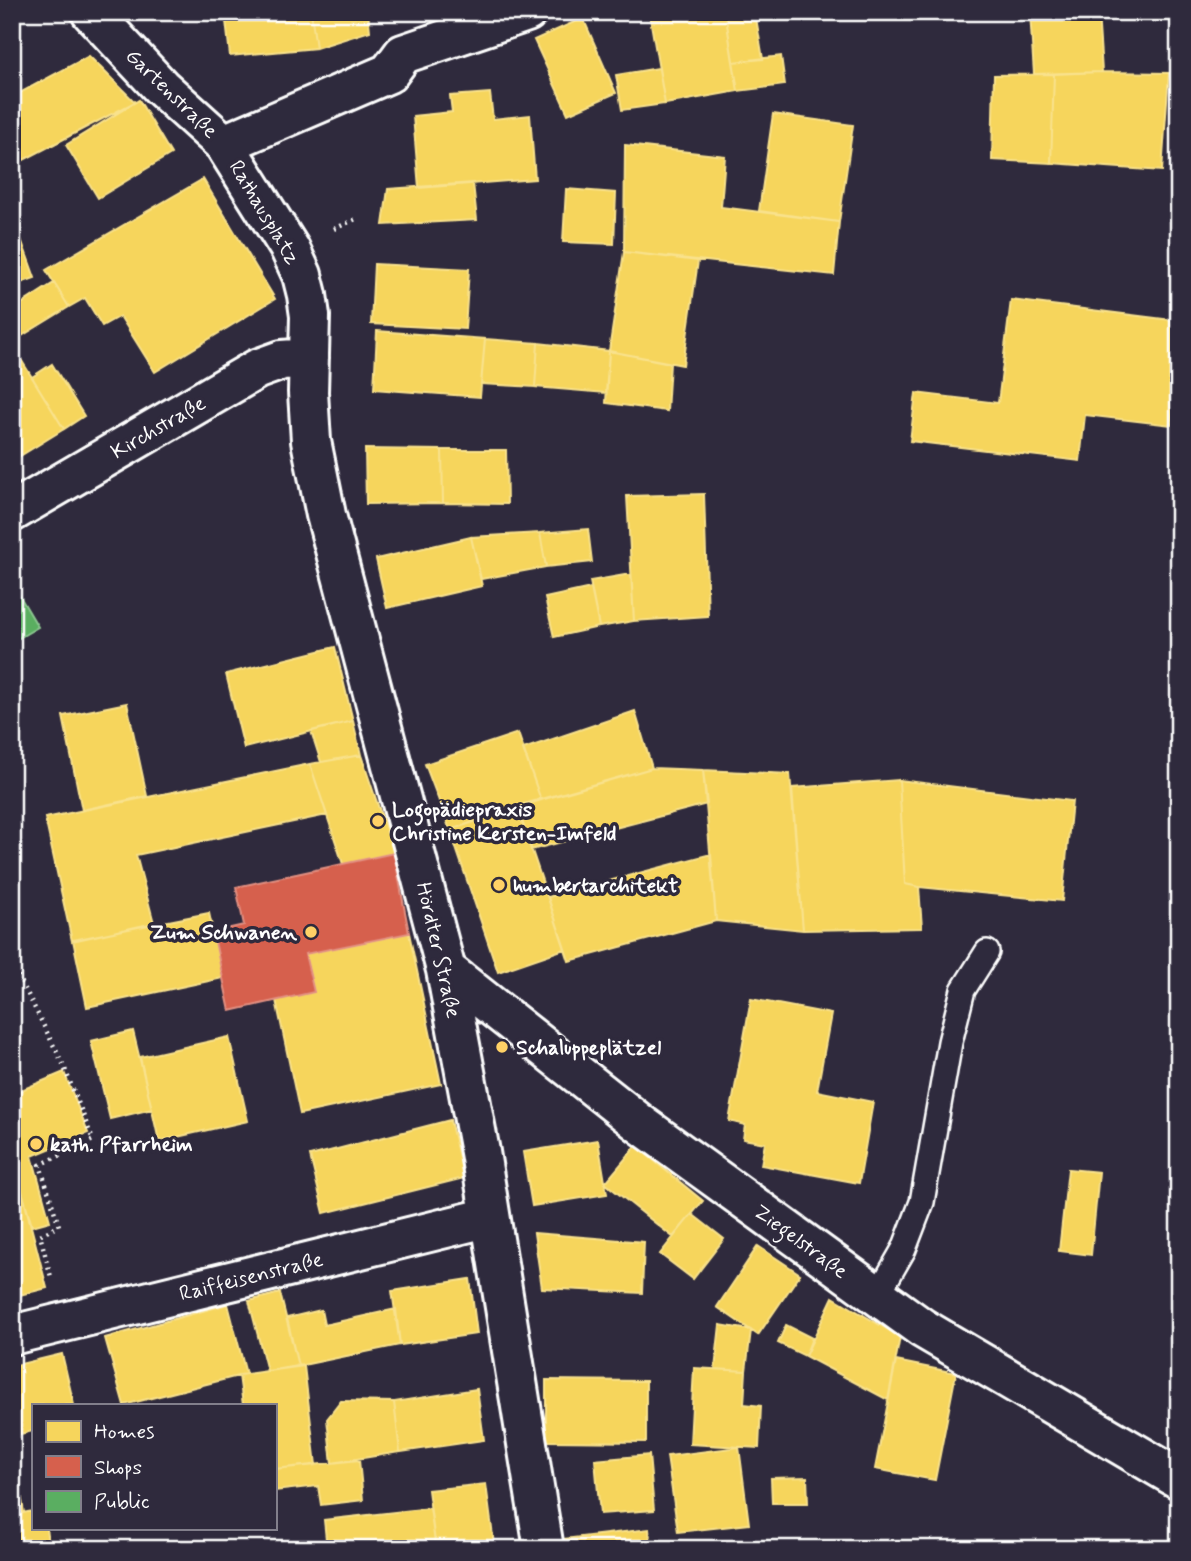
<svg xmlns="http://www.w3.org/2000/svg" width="1191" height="1561" viewBox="0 0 1191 1561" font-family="Mynerve,sans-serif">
  <rect width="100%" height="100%" fill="#2f2a3d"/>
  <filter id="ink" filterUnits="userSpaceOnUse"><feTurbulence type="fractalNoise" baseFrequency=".0143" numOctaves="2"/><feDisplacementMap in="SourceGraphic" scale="14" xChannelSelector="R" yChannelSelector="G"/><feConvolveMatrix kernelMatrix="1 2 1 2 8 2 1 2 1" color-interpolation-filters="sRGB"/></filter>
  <g filter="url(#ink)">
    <!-- homes -->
    <path fill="#f6d55c" stroke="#f9e28d" stroke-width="2" d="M225 12H311L316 48 230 56Z
      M311 12H368L370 31 316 48Z
      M649 12H725L738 91 665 104Z
      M725 12H755L763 59 733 62Z
      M1030 12H1098L1102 72 1034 74Z
      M583 18 616 93 568 114 534 40Z
      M89 56 135 102 12 166V97Z
      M781 56 785 85 738 91 733 62Z
      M659 68 665 104 622 110 616 75Z
      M1102 72 1169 73 1162 171 1051 163 1054 74Z
      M1054 74 1051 163 992 160 994 75Z
      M490 93 493 119 530 115 535 179 419 188 413 116 452 112 450 96Z
      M139 100 171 154 98 198 66 145Z
      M773 114 853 125 839 222 759 211Z
      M625 145 725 156 721 207 839 222 834 275 624 252Z
      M203 179 275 299 155 372 120 316 102 326 85 298 69 307 46 270Z
      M473 183 477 220 383 225 388 189Z
      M566 189 616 193 614 244 563 242Z
      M12 214 35 278 12 286Z
      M624 252 698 261 683 365 609 351Z
      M374 264 469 269 465 329 371 324Z
      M54 283 69 307 12 342V310Z
      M1011 300 1179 321V361L1171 425 1085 415 1080 461 910 441 916 393 998 403Z
      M377 331 485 339 480 397 374 389Z
      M485 339 538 343 535 387 481 384Z
      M538 343 609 351 606 393 535 387Z
      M12 345 64 429 12 461Z
      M609 351 670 363 667 411 606 403Z
      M52 364 84 416 64 429 32 377Z
      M365 449 442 450 443 503 366 504Z
      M442 450H506L507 504 443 503Z
      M704 494 708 616 634 621 627 496Z
      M588 529 592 562 546 567 540 533Z
      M540 533 546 567 481 579 471 537Z
      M471 537 482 586 387 608 376 559Z
      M631 574 634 621 599 627 590 581Z
      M591 588 599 627 554 637 545 598Z
      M335 647 353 721 244 748 226 674Z
      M127 703 147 796 82 810 63 716Z
      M635 711 652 768 541 800 523 749Z
      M353 721 361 755 321 762 311 731Z
      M518 733 541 800 450 830 425 764Z
      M361 755 394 853 343 864 310 764Z
      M310 764 327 815 136 855 154 923 72 941 45 818Z
      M652 768 703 770 707 804 531 850 517 806Z
      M703 770 790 774 803 930 716 921Z
      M899 780 905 884 919 887 922 928 803 930 792 788Z
      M899 780 1072 801 1062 901 919 887 905 884Z
      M517 806 565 949 498 972 450 830Z
      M711 854 716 921 569 961 548 897Z
      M209 913 223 978 87 1007 73 940Z
      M409 933 441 1084 300 1114 276 1000 314 992 305 954Z
      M751 999 831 1014 817 1091 873 1102 859 1183 761 1165 765 1143 743 1139 745 1125 729 1121Z
      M133 1031 152 1109 110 1119 91 1041Z
      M229 1037 248 1121 159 1141 140 1057Z
      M64 1072 88 1133 32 1156 50 1221 32 1226 20 1184 12 1186V1094Z
      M450 1120 464 1178 324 1213 310 1156Z
      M598 1140 607 1194 532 1206 523 1152Z
      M636 1146 703 1201 673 1237 605 1183Z
      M1068 1169 1099 1172 1091 1255 1059 1251Z
      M20 1184 47 1288 12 1297V1186Z
      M692 1214 724 1239 693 1279 660 1254Z
      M534 1233 644 1242 642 1293 542 1288Z
      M758 1246 800 1274 758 1335 717 1307Z
      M470 1279 477 1334 400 1345 392 1291Z
      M280 1293 298 1366 267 1371 249 1301Z
      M833 1297 900 1337 888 1400 805 1356Z
      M228 1304 246 1374 124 1405 105 1338Z
      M396 1309 400 1345 298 1366 287 1318 321 1310 324 1325Z
      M720 1325 751 1330 746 1371 715 1369Z
      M786 1325 812 1338 805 1356 778 1343Z
      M62 1354 74 1405H33V1431L12 1436V1366Z
      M896 1361 956 1373 935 1480 875 1469Z
      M304 1366 316 1465 275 1469V1405H243L239 1375Z
      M694 1368 746 1371 744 1404 761 1406 759 1448 690 1444Z
      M546 1380 646 1381V1442L546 1441Z
      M477 1389 484 1440 400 1452 394 1402Z
      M341 1401 394 1402 400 1452 332 1463 327 1419Z
      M12 1436 24 1513 12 1515Z
      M739 1447 749 1524 678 1532 667 1456Z
      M649 1455 654 1510 600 1514 595 1460Z
      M359 1460 363 1500 321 1505 318 1486 275 1491V1469Z
      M807 1477 808 1503H772L771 1478Z
      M486 1484 494 1544 436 1549 428 1490Z
      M430 1508 436 1549H327L324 1520Z
      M33 1511V1528H46L49 1549H12V1515Z
      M649 1529 651 1549H557L556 1540Z"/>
    <!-- shops -->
    <path fill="#d6604d" stroke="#e29082" stroke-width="2" d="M394 853 409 933 305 954 314 992 230 1011 213 932 244 925 236 887Z"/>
    <!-- public -->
    <path fill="#5aae61" stroke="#8cc690" stroke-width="2" d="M12 583 38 627 12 642Z"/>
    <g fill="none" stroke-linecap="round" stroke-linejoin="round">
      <defs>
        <path id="lane" d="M877 1296 904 1249 922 1202 950 1042 963 990 987 952"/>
        <path id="street" d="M91 12 161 87 224 144 290 249 302 275 307 295 310 316 308 392 311 441 326 515 446 970 480 1152 544 1549
          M224 144 389 73 403 54 527 12
          M12 512 257 369 282 360 309 358
          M446 970 642 1125 922 1328 1179 1479
          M12 1335 490 1217"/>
      </defs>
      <!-- lane casing -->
      <use href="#lane" stroke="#fff" stroke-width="28"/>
      <!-- street casing -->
      <use href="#street" stroke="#fff" stroke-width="44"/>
      <!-- path -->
      <path stroke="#fff" stroke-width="4.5" stroke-dasharray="2 5" stroke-linecap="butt" d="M334 229 356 219
        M12 963 63 1064 93 1140 40 1165 59 1226 40 1235 51 1277"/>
      <!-- lane -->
      <use href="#lane" stroke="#2f2a3d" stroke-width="23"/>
      <!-- street -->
      <use href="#street" stroke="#2f2a3d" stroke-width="38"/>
    </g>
  </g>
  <!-- markers -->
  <g fill="#ffd166" stroke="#2f2a3d" stroke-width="2.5">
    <circle cx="378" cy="821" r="7"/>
    <circle cx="499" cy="885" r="7"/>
    <circle cx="311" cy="932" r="7"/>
    <circle cx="502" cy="1047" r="7"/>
    <circle cx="36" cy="1144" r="7"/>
  </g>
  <g text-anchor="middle" stroke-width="7" stroke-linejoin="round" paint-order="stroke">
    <!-- street labels -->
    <g font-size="21" fill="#fff" stroke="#2f2a3d">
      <text transform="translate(172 93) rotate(44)" y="7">Gartenstraße</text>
      <text transform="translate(265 212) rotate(59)" y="7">Rathausplatz</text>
      <text transform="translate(158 427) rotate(-30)" y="7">Kirchstraße</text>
      <text transform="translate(439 950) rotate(77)" y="7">Hördter Straße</text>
      <text transform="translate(801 1241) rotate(36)" y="7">Ziegelstraße</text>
      <text transform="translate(251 1276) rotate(-14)" y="7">Raiffeisenstraße</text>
    </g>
    <!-- poi labels -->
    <g font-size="21" font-weight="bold" fill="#fff" stroke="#2f2a3d" text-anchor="start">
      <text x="392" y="816">Logopädiepraxis<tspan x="392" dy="24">Christine Kersten-Imfeld</tspan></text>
      <text x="513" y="892">humbertarchitekt</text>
      <text x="297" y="939" text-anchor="end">Zum Schwanen</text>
      <text x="516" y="1054">Schaluppeplätzel</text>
      <text x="50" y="1151">kath. Pfarrheim</text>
    </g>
  </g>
  <!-- margin -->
  <rect width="1191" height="1561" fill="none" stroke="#2f2a3d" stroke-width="42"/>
  <rect x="21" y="21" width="1149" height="1519" fill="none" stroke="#fff" stroke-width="2.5" filter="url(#ink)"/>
  <!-- legend -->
  <rect x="32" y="1404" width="245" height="126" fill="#2f2a3d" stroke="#827f8b" stroke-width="2"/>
  <rect x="46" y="1421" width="35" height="21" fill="#f6d55c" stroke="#827f8b" stroke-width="2"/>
  <text x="94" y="1438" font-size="21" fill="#ffffff">Homes</text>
  <rect x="46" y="1456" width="35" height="21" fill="#d6604d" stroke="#827f8b" stroke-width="2"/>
  <text x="94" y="1474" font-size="21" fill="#ffffff">Shops</text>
  <rect x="46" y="1491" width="35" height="21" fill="#5aae61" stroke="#827f8b" stroke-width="2"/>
  <text x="94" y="1508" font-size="21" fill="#ffffff">Public</text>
</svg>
